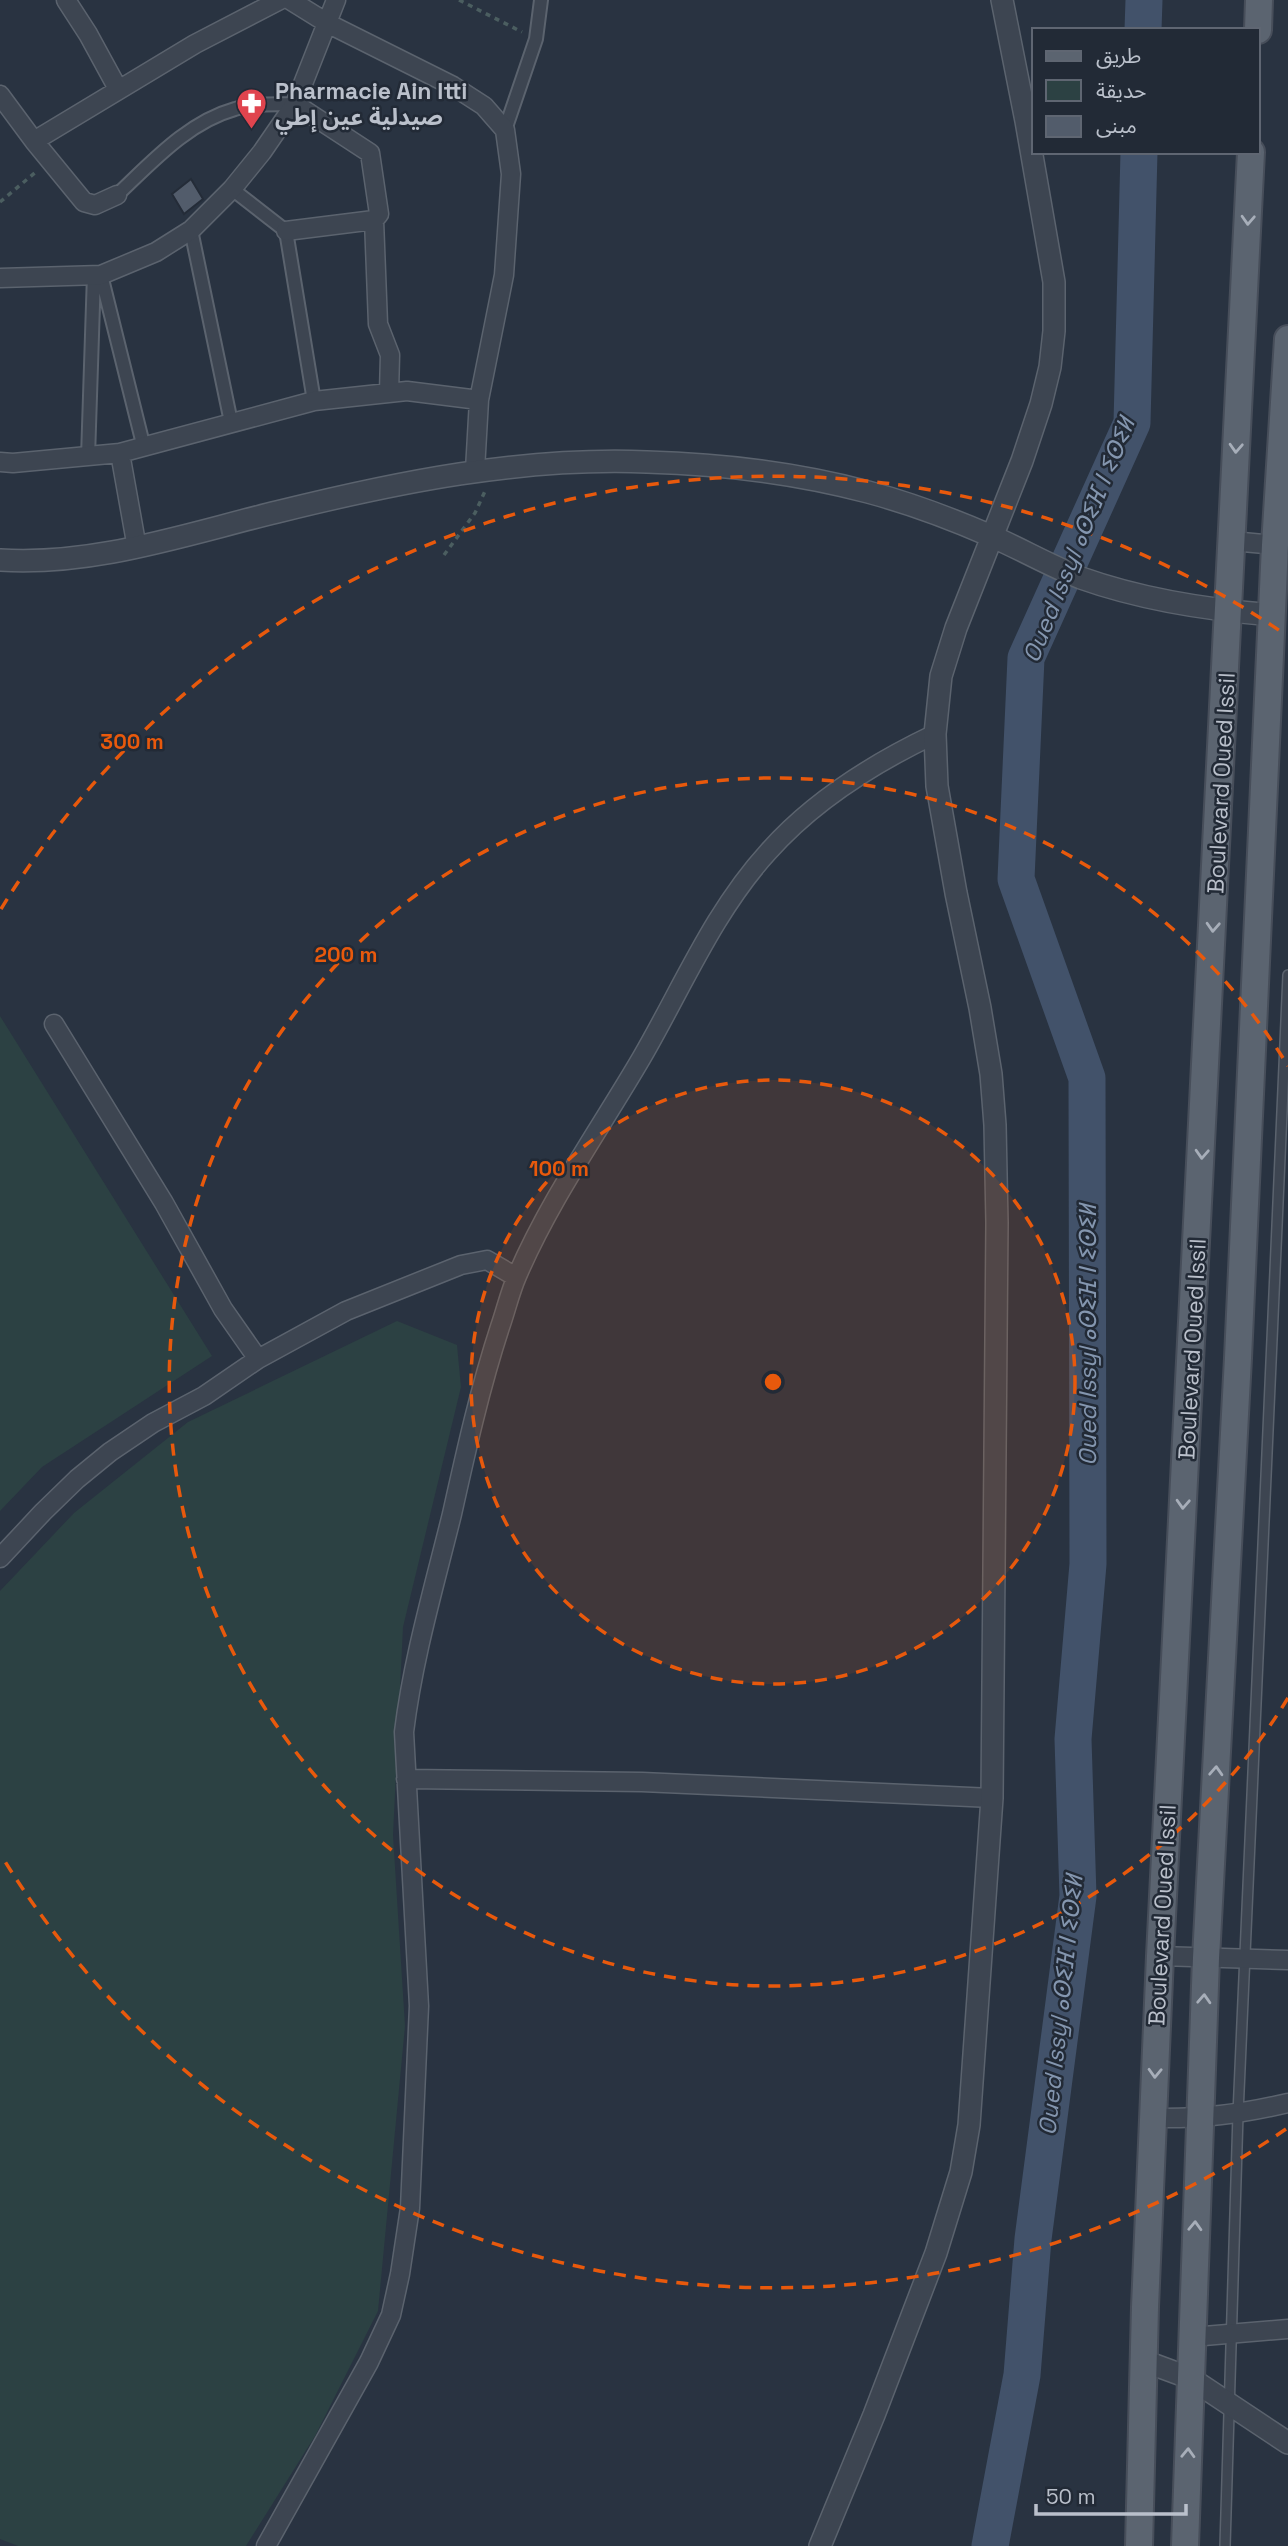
<svg xmlns="http://www.w3.org/2000/svg" width="1288" height="2546" viewBox="0 0 1288 2546" font-family="'Space Grotesk','Noto Sans Arabic','Noto Sans Tifinagh',sans-serif">
  <rect width="100%" height="100%" fill="#293341"/>
  <!-- green -->
  <path fill="#2c4143" d="M0 1016 212 1356 42 1467 0 1511Z
    M397 1321 457 1345 461 1387 403 1627 393 1835 405 2026 378 2311 315 2436 246 2546H18L0 2539V1591L74 1513 188 1422Z"/>
  <g fill="none" stroke-linecap="round" stroke-linejoin="round">
    <!-- river -->
    <path stroke="#42526a" stroke-width="37" d="M1143 30 1144 0
      M990 2546 1022 2375 1033 2239 1078 1896 1073 1739 1088 1564 1087 1078 1016 879 1026 658 1132 423 1139 152"/>
  </g>
  <!-- building -->
  <path fill="#525c6b" stroke="#242c38" stroke-width="2" d="M191 179 203 199 184 214 172 194Z"/>
  <g fill="none" stroke-linecap="round" stroke-linejoin="round">
    <defs>
      <path id="service" d="M1225 2546 1238 2114 1288 975"/>
      <path id="pedestrian" d="M505 130 536 39 541 0
        M232 189 286 231 314 401
        M117 195C152 162 188 122 235 109 253 103 276 105 295 104
        M191 230 231 422
        M101 275 144 448
        M88 457 94 274"/>
      <path id="minor" d="M66 0 88 34 118 89
        M290 0 327 23 453 86 484 106 505 130 511 174 504 275 479 400 475 470
        M0 95 34 141 84 202 95 205 117 195
        M34 141 195 44 280 0
        M374 220 378 324 390 355 389 393
        M286 231 374 220 379 214 370 153 295 104
        M0 278 101 275 156 252 191 230 232 189 262 152 295 104 336 0
        M120 453 137 548
        M0 462 13 463 120 453 314 401 407 391 479 400
        M1232 541 1285 546
        M54 1024 164 1203 223 1309 258 1359
        M0 1558 43 1512 77 1479 110 1452 153 1423 204 1396 258 1359 346 1311 461 1265 487 1260 516 1277
        M406 1779 642 1782 992 1798
        M1160 1956 1288 1960
        M1153 2118C1201 2119 1241 2114 1288 2103
        M1192 2337 1288 2329
        M266 2546 369 2362 391 2315 400 2274 410 2208 419 2006 404 1732C413 1658 434 1587 452 1514 466 1451 480 1388 500 1327 506 1310 510 1292 517 1276 550 1199 600 1129 642 1057 682 988 714 911 768 852 814 800 874 763 935 734"/>
      <path id="tertiary" d="M0 560C95 566 186 534 277 512 398 482 521 457 647 462 721 464 796 473 868 492 909 503 952 519 991 536 1021 549 1050 566 1081 578 1143 600 1208 610 1274 615
        M1144 2361 1190 2378 1288 2443
        M820 2546 874 2415 936 2253 961 2172 969 2125 992 1798 997 1223 995 1125 991 1074 980 1008 956 893 937 786 935 734 941 676 956 628 1022 461 1041 404 1050 367 1054 331V282L1026 121 1002 0"/>
      <path id="primary" d="M1258 30 1259 0
        M1139 2546 1145 2307 1160 1956 1251 152
        M1185 2546 1206 1958 1238 1358 1275 545 1288 339"/>
    </defs>
    <!-- service casing -->
    <use href="#service" stroke="#5b636e" stroke-width="12"/>
    <!-- pedestrian casing -->
    <use href="#pedestrian" stroke="#5b636e" stroke-width="16"/>
    <!-- minor casing -->
    <use href="#minor" stroke="#5b636e" stroke-width="21"/>
    <!-- tertiary casing -->
    <use href="#tertiary" stroke="#5b636e" stroke-width="24"/>
    <!-- primary casing -->
    <use href="#primary" stroke="#474e5a" stroke-width="30"/>
    <!-- path -->
    <path stroke="#4b5e60" stroke-width="3.5" stroke-dasharray="5 5" stroke-linecap="butt" d="M459 0 522 32
      M0 202 37 171
      M444 555 475 513 486 489"/>
    <!-- service -->
    <use href="#service" stroke="#3d4551" stroke-width="9"/>
    <!-- pedestrian -->
    <use href="#pedestrian" stroke="#3d4551" stroke-width="12"/>
    <!-- minor -->
    <use href="#minor" stroke="#3d4551" stroke-width="18"/>
    <!-- tertiary -->
    <use href="#tertiary" stroke="#3d4551" stroke-width="21"/>
    <!-- primary -->
    <use href="#primary" stroke="#5b6470" stroke-width="26"/>
  </g>
  <!-- one-way arrows -->
  <defs><path id="oneway-chevron" d="M-2-3.5L2.5 0L-2 3.5" fill="none" stroke-width="1.6" stroke-linecap="round" stroke-linejoin="round" transform="scale(1.75)"/></defs>
  <g stroke="#a7aeb9">
    <use href="#oneway-chevron" transform="translate(1248 220) rotate(93)"/>
    <use href="#oneway-chevron" transform="translate(1236 448) rotate(93)"/>
    <use href="#oneway-chevron" transform="translate(1213 927) rotate(93)"/>
    <use href="#oneway-chevron" transform="translate(1202 1154) rotate(93)"/>
    <use href="#oneway-chevron" transform="translate(1183 1504) rotate(93)"/>
    <use href="#oneway-chevron" transform="translate(1216 1771) rotate(-87)"/>
    <use href="#oneway-chevron" transform="translate(1204 1999) rotate(-87)"/>
    <use href="#oneway-chevron" transform="translate(1155 2073) rotate(92)"/>
    <use href="#oneway-chevron" transform="translate(1195 2226) rotate(-88)"/>
    <use href="#oneway-chevron" transform="translate(1188 2453) rotate(-88)"/>
  </g>
  <!-- distance rings -->
  <circle cx="773" cy="1382" r="302" fill="#e8590c" fill-opacity=".12"/>
  <g fill="none" stroke="#e8590c" stroke-width="3.5" stroke-dasharray="12 9">
    <circle cx="773" cy="1382" r="302"/>
    <path d="M1288 1698A604 604 0 1 1 1288 1066"/>
    <path d="M1286 2129A906 906 0 0 1 1 1855M1 909A906 906 0 0 1 1286 635"/>
  </g>
  <!-- icons -->
  <defs>
    <symbol id="pharmacy-pin" viewBox="-11 -11 22 30"><path d="M0 17L-7.5 6A9.5 9.5 0 1 1 7.5 6Z" fill="#e0444e" stroke="#222a36"/><path d="M-2-6h4v4h4v4h-4v4h-4v-4h-4v-4h4Z" fill="#fff"/></symbol>
  </defs>
  <g fill-rule="evenodd">
    <use href="#pharmacy-pin" x="234" y="86" width="35" height="47"/>
  </g>
  <g text-anchor="middle" stroke-width="5" stroke-linejoin="round" paint-order="stroke">
    <!-- poi labels -->
    <g font-size="23" font-weight="bold" fill="#bac0cb" stroke="#222a36" text-anchor="start">
      <text x="275" y="99">Pharmacie Ain Itti<tspan x="275" dy="26">صيدلية عين إطي</tspan></text>
    </g>
    <!-- street labels -->
    <g font-size="23" fill="#bac0cb" stroke="#222a36">
      <text transform="translate(1221 783) rotate(-87)" y="8">Boulevard Oued Issil</text>
      <text transform="translate(1192 1349) rotate(-87)" y="8">Boulevard Oued Issil</text>
      <text transform="translate(1162 1915) rotate(-87)" y="8">Boulevard Oued Issil</text>
    </g>
    <!-- water labels -->
    <g font-size="24" font-style="italic" fill="#8496af" stroke="#222a36">
      <text transform="translate(1079 540) rotate(-68)" y="8">Oued Issyl ⴰⵙⵉⴼ ⵏ ⵉⵙⵉⵍ</text>
      <text transform="translate(1088 1335) rotate(-90)" y="8">Oued Issyl ⴰⵙⵉⴼ ⵏ ⵉⵙⵉⵍ</text>
      <text transform="translate(1061 2005) rotate(-84)" y="8">Oued Issyl ⴰⵙⵉⴼ ⵏ ⵉⵙⵉⵍ</text>
    </g>
  </g>
  <circle cx="773" cy="1382" r="10" fill="#e8590c" stroke="#222a36" stroke-width="3.5"/>
  <g font-size="21" text-anchor="middle" font-weight="bold" fill="#e8590c" stroke="#222a36" stroke-width="5" stroke-linejoin="round" paint-order="stroke">
    <text x="132" y="749">300 m</text>
    <text x="346" y="962">200 m</text>
    <text x="559" y="1176">100 m</text>
  </g>
  <!-- legend -->
  <rect x="1032" y="28" width="228" height="126" fill="#222a36" stroke="#5f6672" stroke-width="2"/>
  <rect x="1046" y="51" width="35" height="10" fill="#5b6470" stroke="#5f6672" stroke-width="2"/>
  <text x="1096" y="63" font-size="21" fill="#bac0cb">طريق</text>
  <rect x="1046" y="80" width="35" height="21" fill="#2c4143" stroke="#5f6672" stroke-width="2"/>
  <text x="1096" y="98" font-size="21" fill="#bac0cb">حديقة</text>
  <rect x="1046" y="116" width="35" height="21" fill="#525c6b" stroke="#5f6672" stroke-width="2"/>
  <text x="1096" y="133" font-size="21" fill="#bac0cb">مبنى</text>
  <!-- scale -->
  <path d="M1036 2504v10h150v-10" fill="none" stroke="#bac0cb" stroke-width="3.5"/>
  <text x="1046" y="2504" font-size="21" fill="#bac0cb" stroke="#222a36" stroke-width="5" paint-order="stroke">50 m</text>
</svg>
